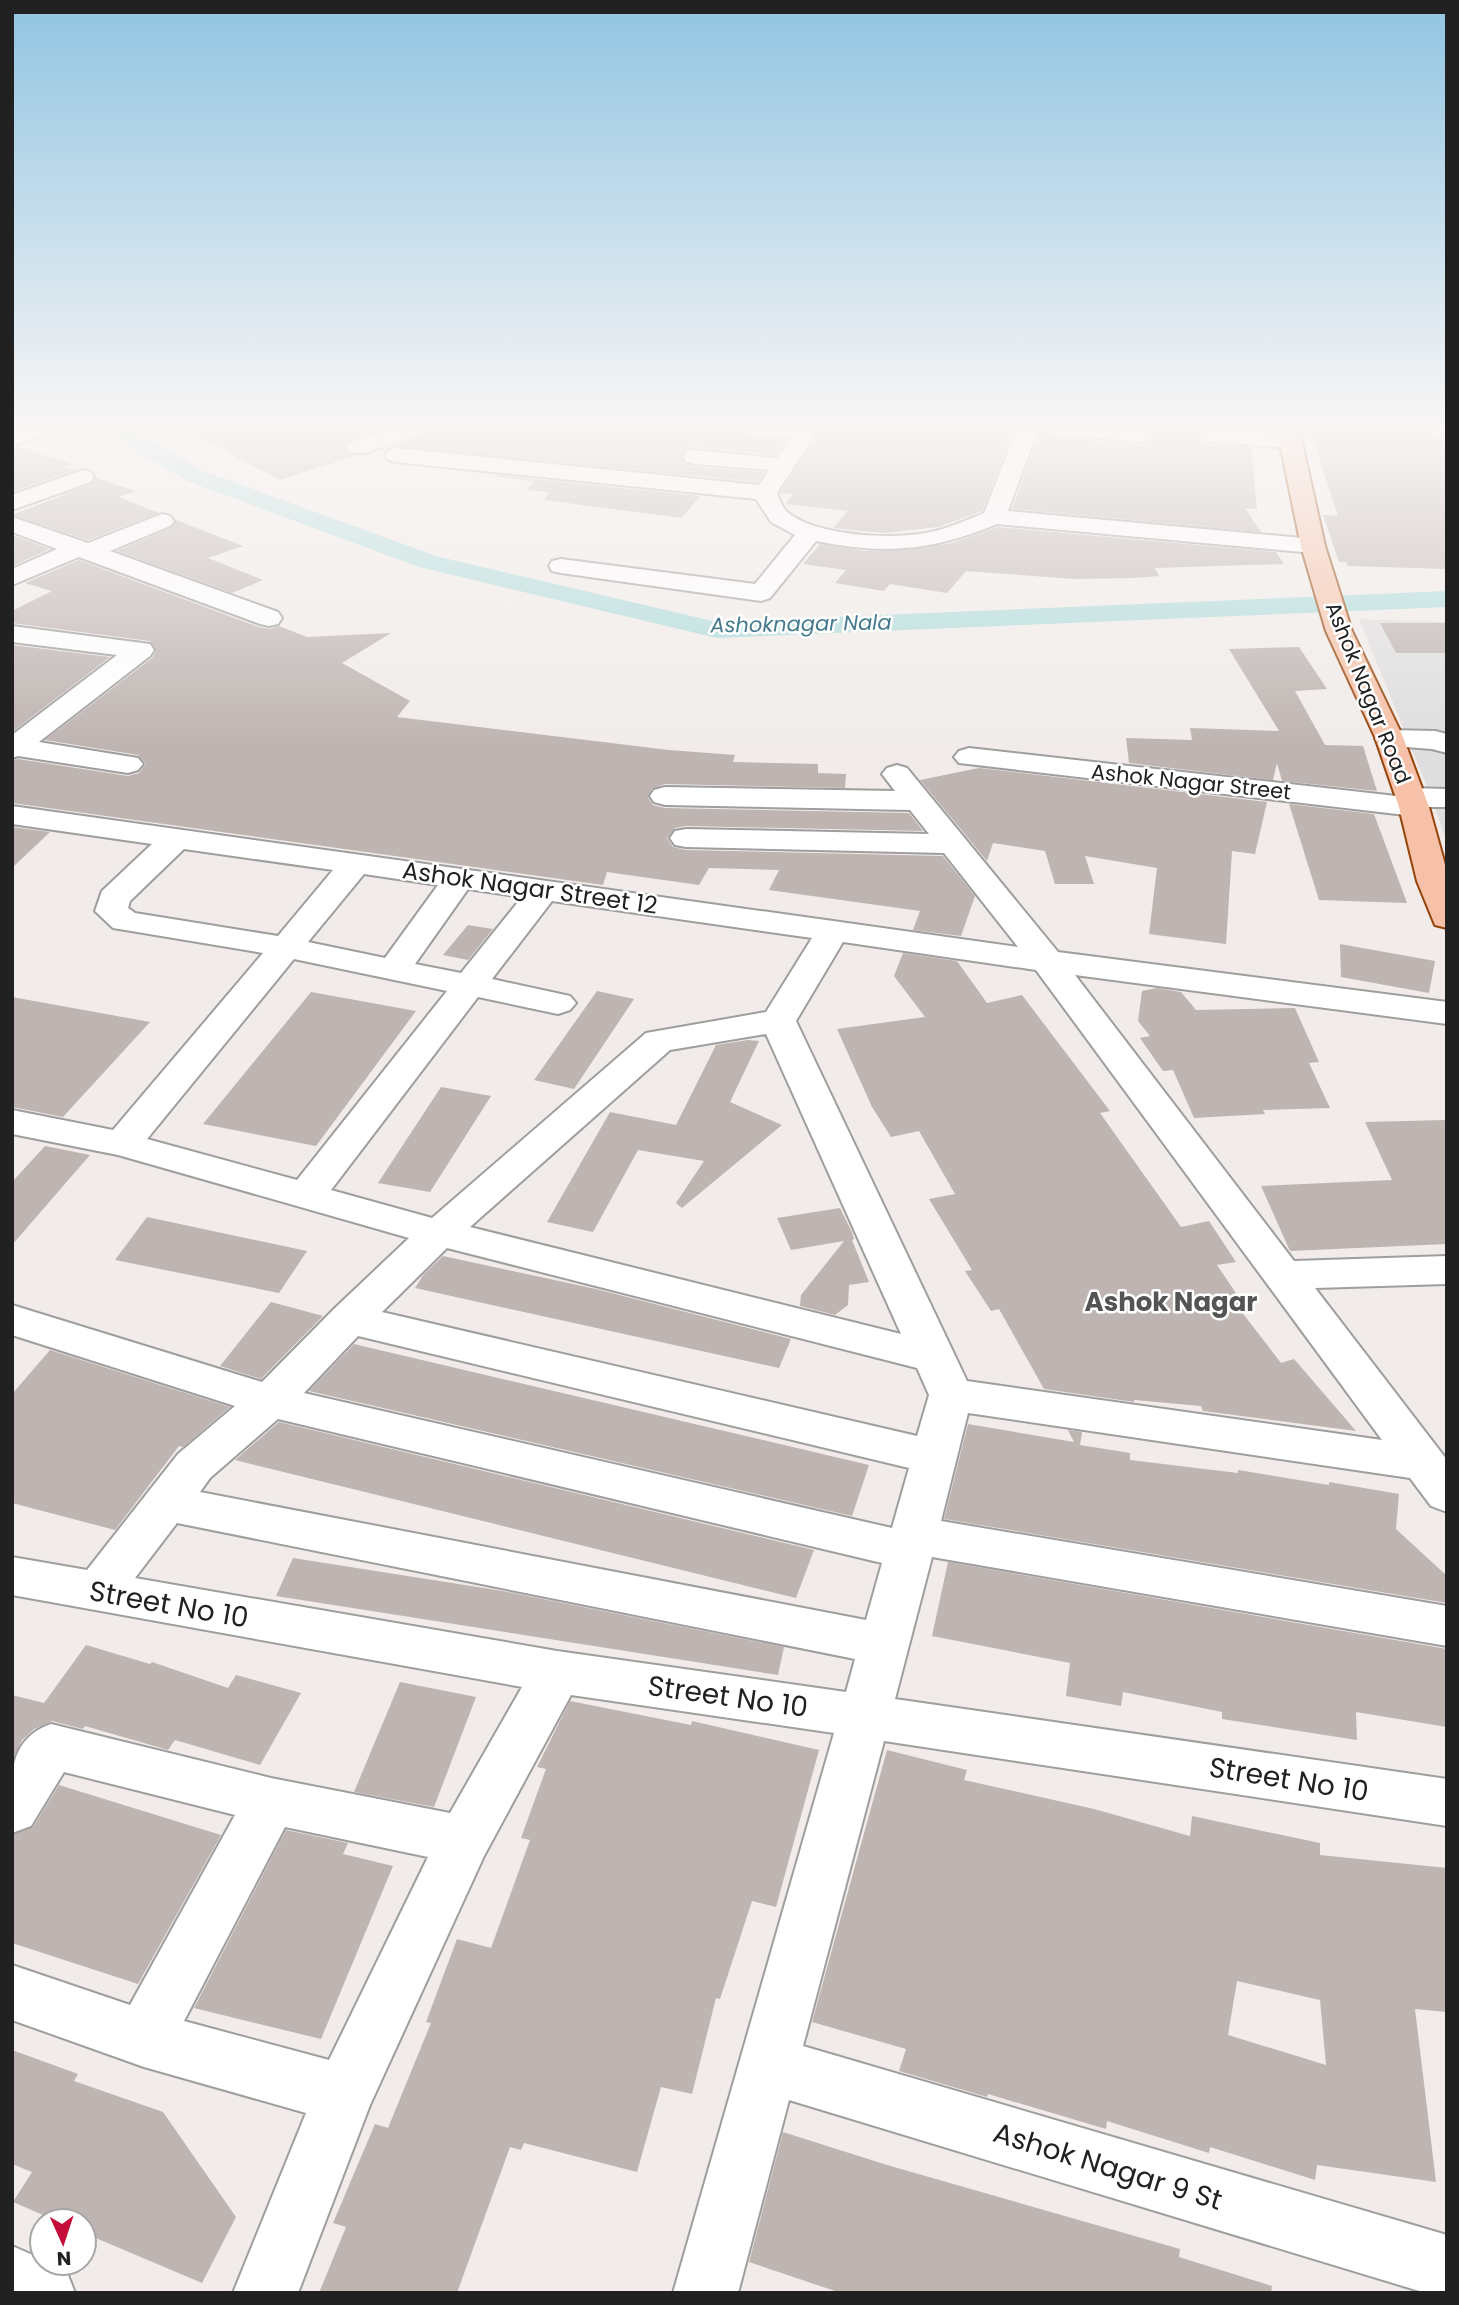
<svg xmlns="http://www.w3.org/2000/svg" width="1459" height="2305" viewBox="0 0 1459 2305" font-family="Poppins,sans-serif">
  <rect width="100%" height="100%" fill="#f1ece9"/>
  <!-- residential -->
  <path fill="#dfdede" d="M1359 619 1447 622V843L1431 796Z"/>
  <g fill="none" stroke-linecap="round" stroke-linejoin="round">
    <!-- canal -->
    <path fill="#acdbda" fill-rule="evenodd" d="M97 424H124L203 471 436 556 717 622 1447 591V607L717 638 419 567 187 481 100 429Z"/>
  </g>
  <!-- building -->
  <path fill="#beb4b1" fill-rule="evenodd" d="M173 424H396L348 441 344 449 347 454 354 456 280 480Z
    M439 424H701L706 432 786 440 776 455 694 447 685 449 681 456 684 463 693 467 764 472 758 482 393 446 435 431Z
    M824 424H1016L982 511 938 527 884 533 833 528 848 511 786 504 793 494 780 493Z
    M1127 424H1248V429L1210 426 1201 428 1197 437 1202 444 1251 447 1257 509 1245 508 1261 532 1012 509 1039 435 1142 445 1151 443 1155 436 1151 427Z
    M1308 424 1370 426 1375 432 1447 437V569L1348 566 1346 562H1339L1323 515 1338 516Z
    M18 447 72 464 64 467 74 470 12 492V448Z
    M495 476 496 475 700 496 682 518 544 500 549 492 526 490 534 481Z
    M96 478 136 491 119 497 159 513 88 540 12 515 92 484Z
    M176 520 243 546 208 558 263 580 232 593 117 551 171 528Z
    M997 527 1276 552 1284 564 1155 568 1159 576 1133 578 1075 579 966 571 947 593 890 584 884 591 835 583 846 570 803 564 820 544 864 551 908 550 952 543Z
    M12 535 50 549 12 566Z
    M79 560 259 627 270 629 279 626 307 637 391 633 342 663 410 701 397 717 669 750 735 755 733 762 818 764V773L846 774 845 788 665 784 652 789 648 797 653 805 665 808 909 813 923 831 686 826 675 828 667 838 673 847 686 850 943 856 975 896 961 936 913 930 920 911 769 890 779 870 709 868 699 885 607 872 603 885 12 803V760L18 759 128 776 139 773 146 764 138 755 45 740 152 658 156 651 150 641 12 623V611L52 591 25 583Z
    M1380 623H1447V653H1396Z
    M12 645 110 657 12 732Z
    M1299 647 1327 689 1295 691 1325 745 1363 746 1377 791 1282 781 1277 763 1273 780 1129 763 1126 738 1192 740 1190 728 1279 731 1229 649Z
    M979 768 1267 802 1255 854 1232 851 1226 944 1149 934 1157 868 1085 856 1094 884H1055L1045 851 993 843 987 861 920 780Z
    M1289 804 1374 814 1407 903 1319 900Z
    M12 827 50 832 12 868Z
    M468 925 493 929 468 960 443 955Z
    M1340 944 1435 961 1429 993 1341 977Z
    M903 953 957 961 987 1003 1022 995 1110 1111 1100 1113 1181 1227 1209 1221 1236 1262 1217 1265 1244 1305 1237 1306 1281 1363 1294 1359 1356 1431 1203 1411 1201 1406 1134 1400V1402L1044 1389 999 1309 991 1311 965 1271 972 1270 929 1199 955 1194 919 1131 891 1137 872 1107 837 1029 925 1017 894 976Z
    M1157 988 1181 992 1196 1010 1295 1008 1319 1062 1309 1063 1330 1108 1263 1110 1265 1114 1194 1118 1173 1070 1163 1071 1140 1038 1150 1036 1138 1021 1142 991Z
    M597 991 634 999 574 1089 534 1080Z
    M311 992 416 1011 316 1146 203 1124Z
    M12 997 150 1022 63 1117 12 1107Z
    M748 1040 759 1041 730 1102 782 1125 682 1208 676 1203 704 1161 638 1150 593 1232 547 1222 610 1112 676 1125 716 1045Z
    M441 1087 491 1096 430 1192 378 1183Z
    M1447 1120V1244L1290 1251 1261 1186 1392 1180 1365 1122Z
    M45 1146 90 1155 12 1245V1182Z
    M840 1208 852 1232 854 1239 852 1240 869 1282 849 1285 848 1305 835 1315 800 1306 801 1295 844 1241 791 1250 777 1218Z
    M147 1217 307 1251 279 1293 115 1260Z
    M443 1256 596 1289 791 1339 779 1368 415 1288 424 1274Z
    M271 1302 323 1316 261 1379 220 1366Z
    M354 1344 869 1465 852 1516 309 1391Z
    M50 1350 230 1407 183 1447 179 1446 115 1530 12 1503V1394Z
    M279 1422 814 1550 796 1598 235 1460Z
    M968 1424 1074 1442 1068 1430 1082 1432 1080 1445 1130 1453V1460L1238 1473V1470L1329 1485V1482L1399 1494 1396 1529 1447 1576V1603L944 1519Z
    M293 1558 503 1591 784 1647 778 1675 276 1596Z
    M948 1562 1447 1649V1727L1356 1712 1357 1740 1222 1719V1712L1123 1692 1121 1706 1066 1696 1070 1663 932 1636Z
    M86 1645 150 1664 152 1662 228 1688 236 1675 301 1693 260 1765 175 1740 168 1750 85 1726 83 1729 52 1721 34 1729 22 1740 12 1762V1695L44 1703Z
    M400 1682 476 1697 434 1807 354 1792Z
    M570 1701 691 1725 692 1721 819 1750 776 1907 752 1901 720 1999 716 1998 692 2094 661 2087 637 2172 524 2143 521 2150 510 2147 457 2293H319L346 2227 333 2223 375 2124 388 2128 431 2023 426 2022 457 1939 491 1948 530 1840 521 1838 546 1769 537 1767Z
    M887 1750 967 1770 964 1780 1094 1809 1190 1836 1192 1816 1320 1843V1855L1447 1868V2012L1415 2009 1436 2182 1317 2165 1315 2180 1210 2147 1209 2153 1107 2121 1106 2129 988 2094 987 2097 899 2071 906 2049 812 2022ZM1237 1981 1320 2000 1326 2065 1228 2035Z
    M59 1785 221 1835 138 1984 12 1943V1835L33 1827Z
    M286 1830 348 1843 343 1854 393 1866 321 2039 194 2008Z
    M12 2050 78 2074 74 2081 163 2112 236 2217 202 2283 84 2233V2221H57L13 2202 32 2172 12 2164Z
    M783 2132 887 2165 1180 2249 1179 2257 1272 2286 1271 2293H841L749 2262Z"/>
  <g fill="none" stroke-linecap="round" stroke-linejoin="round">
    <defs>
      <path id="minor" d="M35 424H68L65 429 12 446V432Z
        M405 424H437L434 429 365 453H349L346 448 349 443Z
        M703 424H822L777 493C780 501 783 510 791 515 823 537 902 541 939 530 954 526 969 519 984 513L1019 424H1093L1142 428 1150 430 1153 435 1150 440 1142 442 1037 432 1008 511 1313 539 1322 541 1325 546 1322 551 1313 553 997 524C932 551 885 555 816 541L770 598 761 601 561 573 552 571 549 566 552 561 561 559 755 584 795 535 771 522 756 499 396 462 388 460 385 455 388 450 396 448 759 485 769 470 694 464 686 462 683 457 686 452 694 450 777 458 791 438 714 430 706 429Z
        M1372 424H1447V434L1383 430 1375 429Z
        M1210 429 1290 434 1298 436 1301 441 1298 446 1290 448 1202 441 1199 436 1202 431Z
        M83 470 91 472 94 477 91 482 12 510V495Z
        M162 514 170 516 174 521 170 526 110 551 278 612 282 618 278 624 269 626 260 624 79 557 12 585V569L57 549 12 532V517L88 543Z
        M12 626 150 644 154 650 150 656 39 742 138 758 143 764 138 770 128 773 18 756 12 758V735L117 655 12 642Z
        M1389 730 1435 731 1447 734V753L1432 749 1379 745 1375 739 1379 733Z
        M969 748 1396 796 1399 791 1410 788 1447 789V807H1429L1425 813 1414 816 959 763 954 757 959 751Z
        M897 765 907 768 1058 952 1447 1002V1024L1075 975 1294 1261 1447 1256V1284L1315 1288 1447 1460V1512L1431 1506 1410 1478 968 1413 941 1521 1447 1606V1646L932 1557 895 1699 1447 1779V1826L884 1741 803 2046 1447 2235V2293H1426L789 2100 738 2293H673L834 1733 571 1695 484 1856 370 2105 298 2293H233L306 2113 144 2067 12 2020V1965L130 2005 235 1815 64 1772 31 1826 12 1833C12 1790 2 1741 51 1724L271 1778 450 1813 522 1687 12 1595V1557L87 1570 178 1454 235 1406 12 1335V1305L262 1382 334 1309 409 1238 118 1155 12 1134V1110L113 1130 263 953 113 928 95 911 102 891 152 844 12 824V806L1018 947 944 853 686 847 675 845 670 838 675 831 686 829 929 834 910 810 665 805 654 802 650 796 654 790 665 787 895 791 882 774 887 768ZM184 849 333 870 278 936 135 913 128 908 130 901ZM364 874 438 885 385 958 308 942ZM468 889 522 897 461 973 415 964ZM552 901 812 938 766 1012 646 1033 432 1218 331 1190 478 997 558 1014 570 1010 576 1003 570 996 492 979ZM843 942 1036 970 1382 1440 967 1381 796 1021ZM294 959 447 991 297 1180 147 1139ZM766 1034 901 1334 470 1227 670 1050ZM447 1248 917 1368 929 1395 917 1436 382 1312ZM358 1336 909 1468 892 1528 304 1393ZM278 1419 882 1563 866 1620 200 1492 210 1478ZM177 1523 855 1659 846 1692 557 1651 135 1578ZM285 1827 428 1857 329 2060 184 2021Z
        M12 2246 42 2259V2263H51L66 2270 75 2293H12Z"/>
      <path id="major" d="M1276 424H1298L1325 546 1352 631 1403 737 1429 807 1447 872V928L1435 925 1417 881 1399 807 1375 737 1326 631 1301 546Z"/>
    </defs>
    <!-- minor casing -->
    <use href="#minor" stroke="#9e9e9e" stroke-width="4"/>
    <!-- major casing -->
    <use href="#major" stroke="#95440a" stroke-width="4"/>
    <!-- minor -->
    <use href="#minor" fill="#fff" fill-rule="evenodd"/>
    <!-- major -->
    <use href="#major" fill="#f6c1a8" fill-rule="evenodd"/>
  </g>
  <!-- sky -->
  <linearGradient id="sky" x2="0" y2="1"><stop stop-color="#90c4e2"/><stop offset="0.57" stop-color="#f9f6f5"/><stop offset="1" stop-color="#f9f6f5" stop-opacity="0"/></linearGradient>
  <rect width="1459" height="747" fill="url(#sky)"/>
  <g text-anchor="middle" stroke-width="5" stroke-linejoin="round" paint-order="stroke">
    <!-- far-water labels -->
    <g font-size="21" font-style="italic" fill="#457b8d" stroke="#fff">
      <text transform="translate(801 624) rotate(-1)" y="7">Ashoknagar Nala</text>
    </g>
    <!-- far-street labels -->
    <g font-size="21" fill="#212121" stroke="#fff">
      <text transform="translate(1368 693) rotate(68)" y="7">Ashok Nagar Road</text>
      <text transform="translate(1191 782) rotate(6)" y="7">Ashok Nagar Street</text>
    </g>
    <!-- street labels -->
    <g font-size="24" fill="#212121" stroke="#fff">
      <text transform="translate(530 888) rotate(8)" y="8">Ashok Nagar Street 12</text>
    </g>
    <!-- neighbourhood labels -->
    <g font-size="26" font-weight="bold" fill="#545454" stroke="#fff">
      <text x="1171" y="1311">Ashok Nagar</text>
    </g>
    <!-- near-street labels -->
    <g font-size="28" fill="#212121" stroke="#fff">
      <text transform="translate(169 1604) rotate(10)" y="10">Street No 10</text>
      <text transform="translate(728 1696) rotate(8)" y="10">Street No 10</text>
      <text transform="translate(1289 1779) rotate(9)" y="10">Street No 10</text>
      <text transform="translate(1108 2166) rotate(17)" y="10">Ashok Nagar 9 St</text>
    </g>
  </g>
  <!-- border -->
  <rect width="1459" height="2305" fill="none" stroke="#212121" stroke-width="28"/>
  <!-- north arrow -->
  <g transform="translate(63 2242) rotate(177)"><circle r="33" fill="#ffffff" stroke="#a6a6a6" stroke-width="2"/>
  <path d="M0-5L12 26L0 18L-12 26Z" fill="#c50d3a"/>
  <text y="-10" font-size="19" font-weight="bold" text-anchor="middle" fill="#212121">N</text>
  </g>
</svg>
